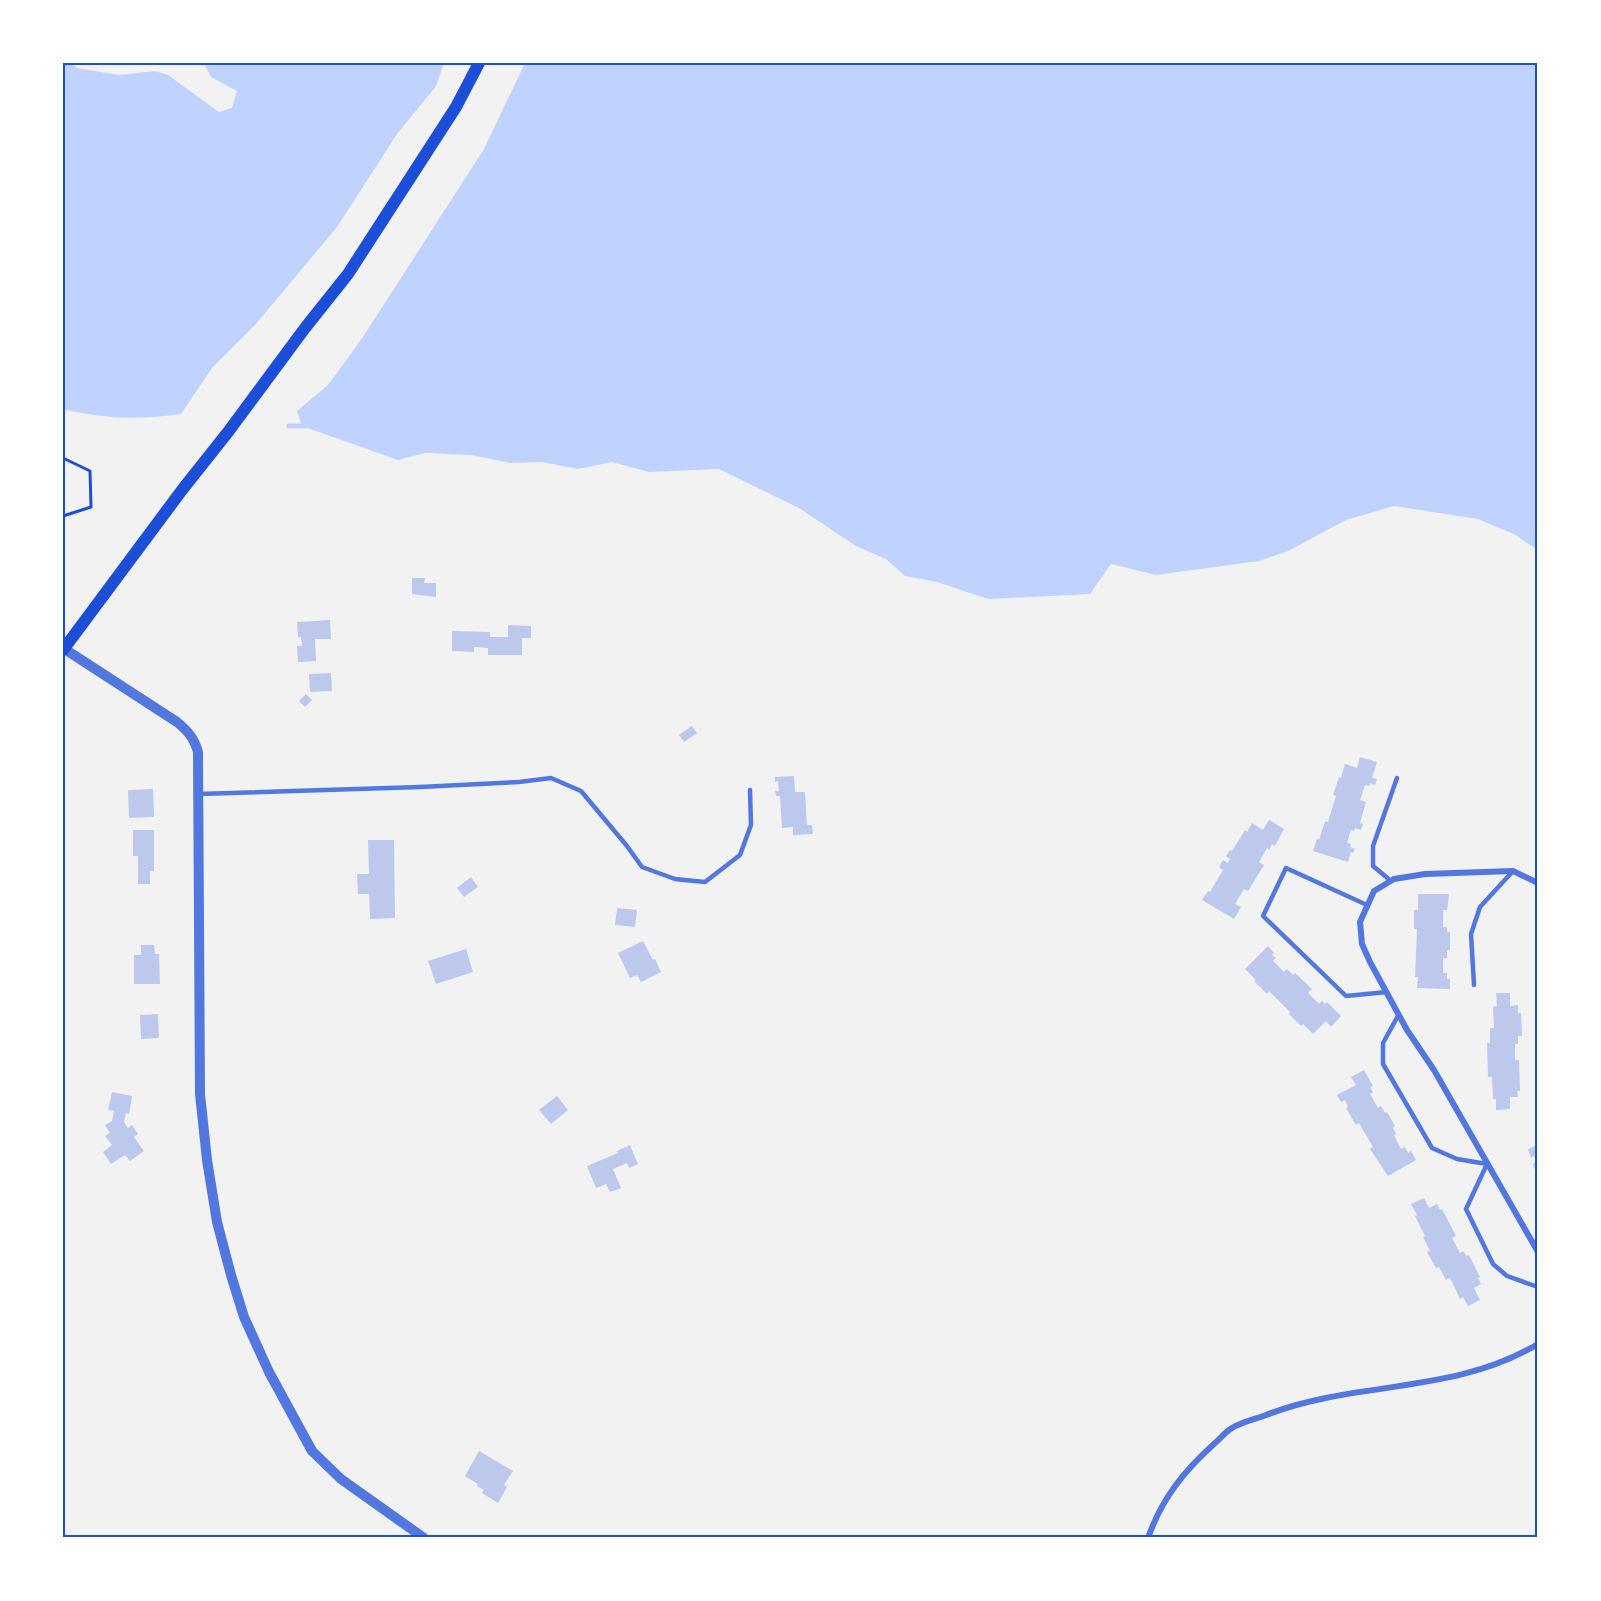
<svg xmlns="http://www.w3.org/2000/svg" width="1601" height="1601" viewBox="0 0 1601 1601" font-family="Commissioner,sans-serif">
  <rect width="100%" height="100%" fill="#f2f2f2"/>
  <!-- water -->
  <path fill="#bfd3fe" d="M63 63H71L77 68 119 75 155 71 168 75 219 112 232 108 237 91 211 77 204 63H444L436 86 397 134 337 227 255 325 212 368 181 414C142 420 102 419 63 409Z
    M525 63H1538V549L1530 541 1478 519 1394 506 1346 520 1288 551 1259 561 1156 575 1111 564 1090 594 988 599 937 582 905 576 886 559 856 546 799 508 719 469 649 472 612 462 578 469 542 462 510 463 472 455 425 453 398 460 302 426 297 411 328 385 363 337 484 149Z"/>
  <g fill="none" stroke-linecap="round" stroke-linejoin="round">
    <!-- stream -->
    <path stroke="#bfd3fe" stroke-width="5" d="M289 426H309
      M1521 536 1538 547"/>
  </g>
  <!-- building -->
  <path fill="#bdc9ec" d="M412 578H425L424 583H436V597L412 594Z
    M330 620 331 639H315L316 661 298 662 297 646H302L301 637H298L297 622Z
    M508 625 531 626V638H522V655H488V648L474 647V652L452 651V631L490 632V637H508Z
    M331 673 332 691 310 692 309 674Z
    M306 694 312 700 305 707 299 701Z
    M692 726 697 733 684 742 679 735Z
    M1360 757 1377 762 1372 778 1377 779 1375 785 1370 783 1369 786 1365 785 1360 800 1366 802 1360 823 1363 824 1361 830 1355 828 1354 831 1351 830 1347 843 1351 844 1350 847 1355 849 1353 853 1351 852 1348 862 1313 851 1317 839 1319 840 1325 821 1328 822 1336 796 1333 795 1339 777 1341 778 1345 764 1357 768Z
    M794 776 795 792H805L807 825H812L813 834 793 835V827L782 828 780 796H776L775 791H779L778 781 775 782V777Z
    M153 789 154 817 129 818 128 790Z
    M1269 820 1284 829 1275 846 1272 844 1269 850 1267 848 1259 862 1264 865 1248 891 1244 889 1235 904 1241 907 1234 919 1202 900 1208 891 1210 892 1223 870 1219 867 1223 860 1228 863 1230 859 1226 856 1230 850 1232 851 1245 830 1247 832 1252 823 1263 830Z
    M133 830H154V871H150V884H138V856H133Z
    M368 840H394L395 918 370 919 369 894H358L357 874H369Z
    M471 877 478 887 464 897 457 888Z
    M1418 894H1449L1447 910H1443V927H1447V932H1450V950H1447V958H1443V973H1447V979H1450V989L1417 988 1418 977H1415L1417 929H1414V910H1418Z
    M617 908 637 910 635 927 615 925Z
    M643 941 653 960 655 959 661 972 641 982 637 975 630 978 618 953Z
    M141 945H154L155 954H159L160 984H134V955H141Z
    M1268 946 1274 953 1272 955 1276 958 1273 961 1284 972 1287 969 1293 975 1295 973 1312 989 1308 993 1319 1004 1322 1001 1325 1004 1327 1002 1341 1016 1331 1027 1326 1021 1313 1034 1303 1024 1301 1026 1289 1014 1290 1012 1269 991 1267 994 1254 981 1256 980 1245 969Z
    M466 949 473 972 436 984 428 961Z
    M1496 993H1510V1006L1518 1005V1013H1521L1522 1036H1518V1044H1515V1060H1519L1520 1091H1517L1518 1097H1510V1109L1496 1110V1099H1493L1492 1077H1488L1487 1043H1490V1028H1494L1493 1007 1497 1006Z
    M158 1014 159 1038 141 1039 140 1015Z
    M1364 1070 1373 1086 1370 1087 1373 1092 1370 1094 1378 1108 1381 1106 1385 1113 1387 1112 1395 1126 1393 1128 1396 1134 1394 1135 1401 1149 1405 1147 1408 1153 1411 1151 1416 1160 1388 1176 1370 1149 1373 1147 1359 1123 1356 1125 1346 1108 1348 1107 1345 1100 1341 1102 1337 1095 1356 1085 1351 1077Z
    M112 1092 132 1096 129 1114 126 1113 124 1122 128 1128 132 1125 138 1134 134 1137 144 1151 130 1161 125 1155 111 1164 103 1152 112 1145 105 1136 110 1133 105 1125 112 1121 114 1111 108 1110Z
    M557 1096 568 1110 551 1124 539 1110Z
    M630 1145 638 1164 629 1168 627 1163 613 1169 621 1188 610 1192 606 1184 596 1188 587 1166 618 1153 617 1151Z
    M1538 1145V1178L1533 1164 1537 1162 1534 1156 1531 1158 1528 1149Z
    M1424 1198 1429 1208 1437 1204 1440 1210 1442 1209 1456 1236 1452 1238 1460 1253 1464 1251 1466 1256 1469 1255 1480 1277 1478 1278 1481 1284 1474 1288 1480 1300 1468 1306 1463 1297 1460 1299 1450 1278 1446 1280 1439 1267 1436 1268 1427 1252 1430 1251 1423 1237 1425 1236 1415 1216 1417 1215 1411 1204Z
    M479 1451 513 1471 504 1485 507 1487 498 1503 482 1493 484 1490 477 1486 478 1484 465 1476Z"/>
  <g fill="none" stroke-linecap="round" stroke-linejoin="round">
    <!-- path -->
    <path stroke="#1d4ed8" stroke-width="3" d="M63 458 90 471 91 507 63 516"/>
    <!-- service -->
    <path stroke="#5277de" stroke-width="4.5" d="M198 794 420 787 519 782 551 778 581 791 627 846 642 867 675 879 705 882 740 855 751 825 750 790
      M1391 881 1373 866V846L1397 778
      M1367 905 1286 868 1263 916 1346 996 1387 992
      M1474 985 1471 934 1480 907 1513 871
      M1399 1014 1383 1043V1064L1432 1148 1457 1159 1487 1164 1466 1209 1493 1264 1507 1276 1538 1287"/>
    <!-- minor -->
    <path stroke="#5277de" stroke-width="6" d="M1538 883 1513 871 1425 874 1394 879 1374 891 1360 922 1362 944 1370 962 1407 1030 1434 1070 1538 1252
      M1148 1538C1162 1498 1184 1471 1215 1443 1221 1438 1226 1431 1232 1428 1242 1422 1256 1419 1266 1415 1355 1380 1453 1395 1538 1344"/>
    <!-- tertiary -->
    <path stroke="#5277de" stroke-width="10" d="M63 648 177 722C188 731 194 738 198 752L200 1094 207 1160 217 1222 231 1275 244 1317 269 1372 312 1451 341 1479 424 1538"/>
    <!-- secondary -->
    <path stroke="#1d4ed8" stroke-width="12" d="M63 650 182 490 228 432 305 328 348 274 456 107 479 63"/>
  </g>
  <!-- border -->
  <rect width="1601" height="1601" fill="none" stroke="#ffffff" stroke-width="129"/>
  <rect x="64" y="64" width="1472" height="1472" fill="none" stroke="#1d4ed8" stroke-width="2"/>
</svg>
